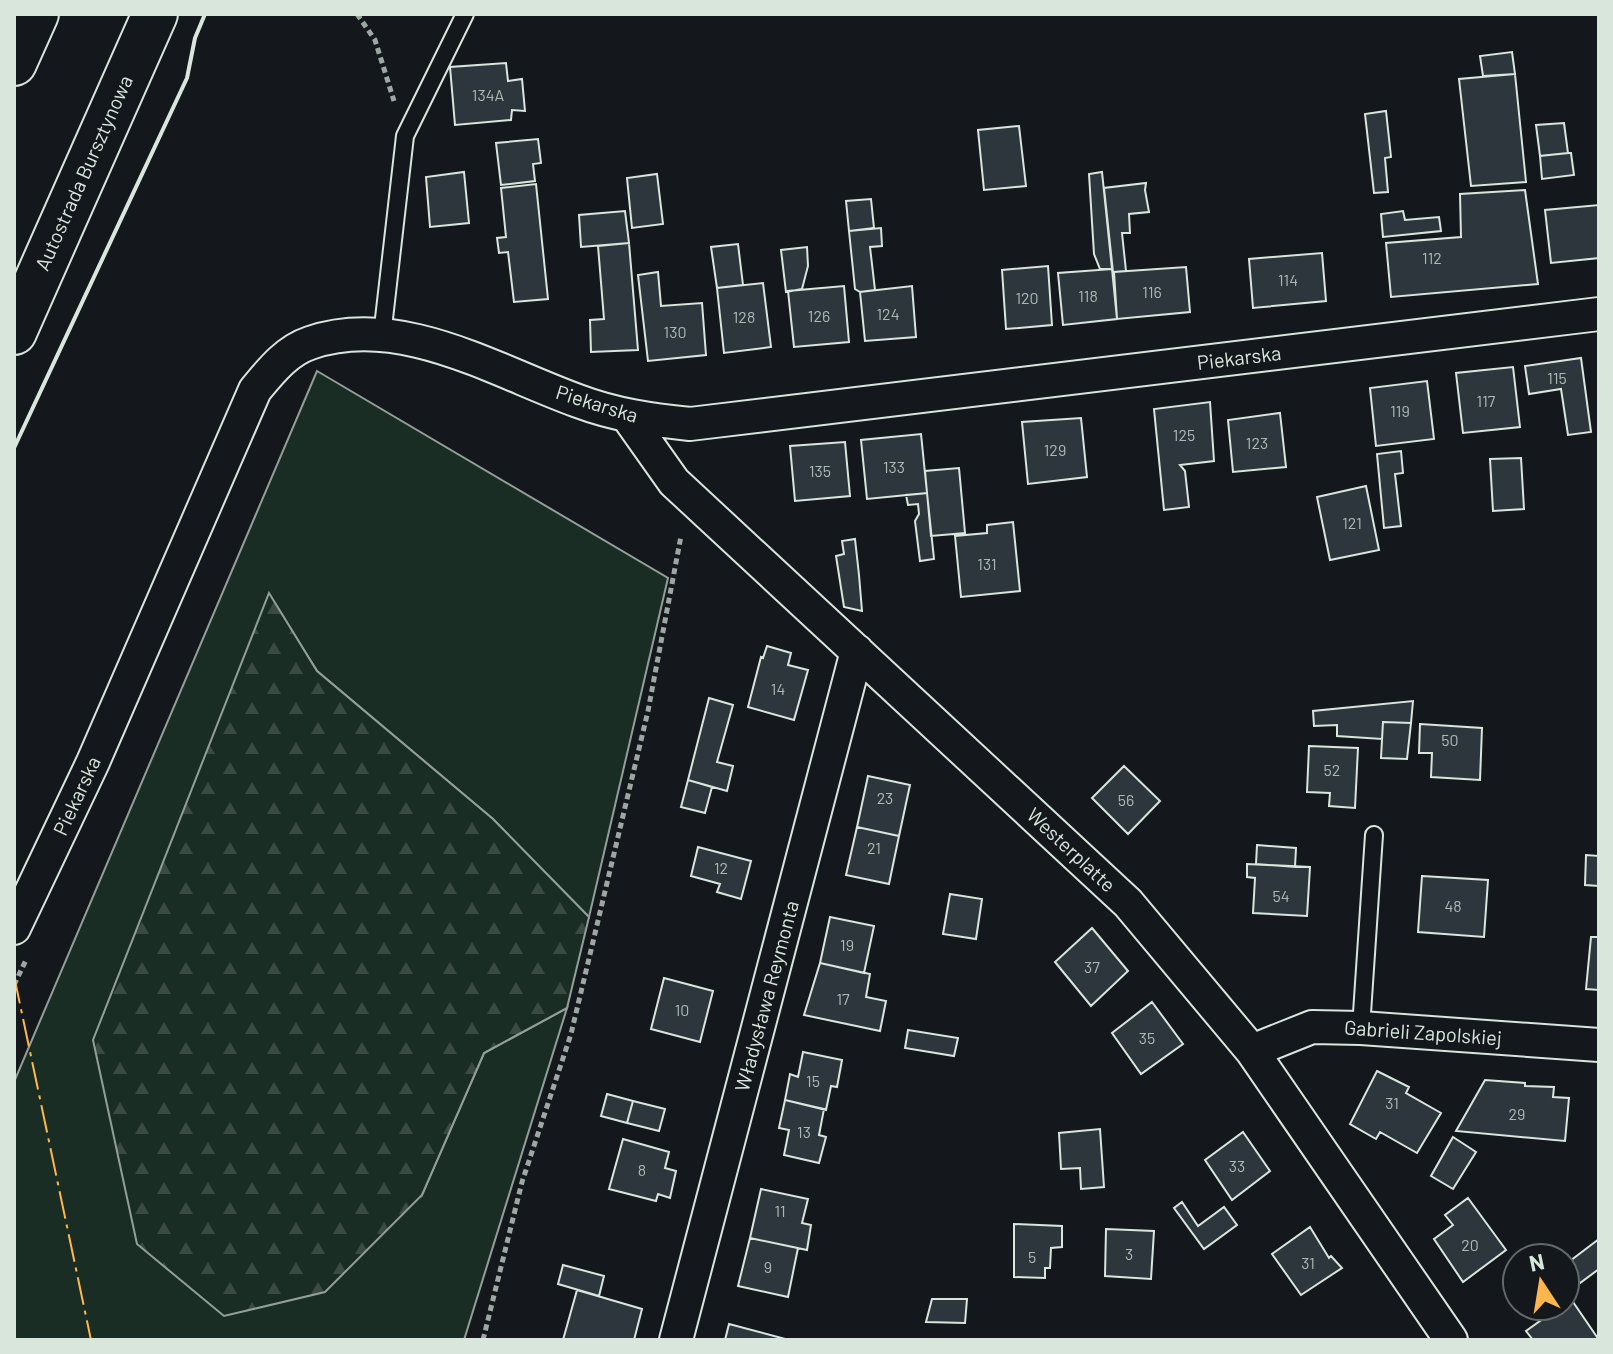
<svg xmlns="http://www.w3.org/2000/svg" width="1613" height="1354" viewBox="0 0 1613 1354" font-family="Barlow,sans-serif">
  <defs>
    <pattern id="forest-firs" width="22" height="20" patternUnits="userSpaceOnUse" patternTransform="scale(2)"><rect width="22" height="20" fill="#1a2d24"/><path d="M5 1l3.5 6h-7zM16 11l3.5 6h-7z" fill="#3b4b43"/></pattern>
  </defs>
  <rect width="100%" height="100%" fill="#14181c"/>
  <!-- grass -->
  <path fill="#1a2d24" stroke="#939e99" stroke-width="2" d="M317 371 668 578 589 917 493 819 317 671 269 594 422 1195 484 1053 567 1008 464 1340H14V1082Z"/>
  <!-- forest -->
  <path fill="url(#forest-firs)" stroke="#939e99" stroke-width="2" d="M269 593 317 671 493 819 589 917 567 1008 484 1053 422 1195 325 1292 224 1316 137 1244 93 1040Z"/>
  <!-- building -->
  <path fill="#2c363c" stroke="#d8e6dc" stroke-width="2" d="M1512 52 1515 74 1483 76 1480 56Z
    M506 63 508 81 522 79 525 111 512 110 511 120 455 125 450 67Z
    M1515 74 1526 182 1471 186 1459 79Z
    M1386 111 1391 157 1385 158 1388 192 1374 193 1365 114Z
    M1564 123 1568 153 1540 156 1536 125Z
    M1019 126 1026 186 984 190 978 130Z
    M538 139 541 163 533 164 535 181 501 185 496 143Z
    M1568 153H1571L1574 175 1542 179 1540 156Z
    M464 172 469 223 430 227 426 177Z
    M1102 172 1112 269H1100L1094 254 1089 174Z
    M657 174 663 224 632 228 627 178Z
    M1146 183 1145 190 1149 212 1129 214 1130 233H1122L1126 271 1113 272 1104 188Z
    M536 184 548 299 514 302 508 252 499 253 497 238 506 237 501 188Z
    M1525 190 1538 284 1391 297 1386 243 1461 237 1460 194Z
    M871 199 874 228 849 231 846 201Z
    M1599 205V258L1551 263 1545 210Z
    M625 211 629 243 581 247 579 215Z
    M1403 211 1405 220 1439 217 1441 231 1383 237 1381 214Z
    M881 228 882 246 870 247 875 290 860 292 855 289 849 231Z
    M629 243 638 350 591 352 590 320 604 319 598 246Z
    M738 244 743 285 717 288 711 247Z
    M807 247 808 266 802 289 786 292 781 250Z
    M1322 253 1326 301 1253 308 1249 259Z
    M1048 266 1052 325 1006 329 1002 270Z
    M1186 267 1190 312 1117 319 1114 272Z
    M1112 269 1117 319 1063 325 1058 273Z
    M658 272 661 306 702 303 706 355 648 361 638 275Z
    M763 283 771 347 724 353 717 288Z
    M844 286 849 342 794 347 788 291Z
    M912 286 916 337 865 341 860 292Z
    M1581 358 1591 432 1568 435 1561 389 1529 394 1525 366Z
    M1513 367 1520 427 1463 433 1456 373Z
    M1427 381 1434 439 1376 446 1370 388Z
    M1210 402 1214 461 1180 465 1185 471 1189 507 1164 510 1154 409Z
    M1280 413 1286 467 1233 472 1228 420Z
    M1081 418 1087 477 1028 484 1022 422Z
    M921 434 927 493 867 499 861 440Z
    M845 442 850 496 795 501 790 446Z
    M1401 451 1403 473 1395 474 1401 526 1384 528 1377 454Z
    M1521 458 1524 509 1493 511 1490 459Z
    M959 468 965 533 931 536 925 471Z
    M1366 486 1379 550 1330 560 1317 497Z
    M927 493 934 559 920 561 915 521 919 514 918 504 908 505 906 495Z
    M1013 522 1020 591 961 597 955 536 987 533V525Z
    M855 539 859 575 862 611 844 607 836 556 844 554 842 541Z
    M767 646 791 653 788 665 808 670 794 720 748 707 761 657 763 658Z
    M709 698 733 705 717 762 733 766 727 791 688 780Z
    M1413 701 1411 723 1383 722 1382 739 1337 736V725L1314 726 1313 711Z
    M1383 722 1411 723 1407 759 1381 758Z
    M1420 724 1482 728 1480 780 1431 777 1432 753H1419Z
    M1309 746 1358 748 1355 808 1329 806 1330 793 1307 792Z
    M1124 766 1160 801 1128 834 1092 798Z
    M868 776 910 785 899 836 857 827Z
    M688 780 712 787 705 813 681 807Z
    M857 827 899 836 889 884 846 875Z
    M1257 845 1296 848 1295 867 1256 864Z
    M698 847 751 861 741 899 717 892 720 884 691 876Z
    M1599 852V886L1585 885 1586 855 1599 856Z
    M1247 864 1310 867 1307 916 1253 913 1255 878 1247 877Z
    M1422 876 1488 880 1484 937 1418 932Z
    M950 894 982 899 976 939 943 934Z
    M830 917 874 926 864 973 820 963Z
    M1092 928 1128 971 1091 1006 1055 962Z
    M1591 937H1599V990L1586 989Z
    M820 963 870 974 866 997 886 1001 880 1031 804 1015Z
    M664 978 713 991 700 1042 651 1029Z
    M1152 1002 1183 1044 1141 1074 1112 1033Z
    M908 1030 958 1038 954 1056 905 1048Z
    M803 1052 842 1060 837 1087 831 1086 826 1110 785 1100 790 1074 798 1077Z
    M1377 1071 1409 1087 1406 1093 1441 1113 1417 1153 1380 1132 1376 1139 1350 1124Z
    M1485 1080 1525 1083V1086L1554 1087 1553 1097 1569 1098 1565 1141 1456 1131Z
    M607 1094 633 1101 627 1123 601 1116Z
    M785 1100 824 1109 819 1135 826 1137 819 1163 784 1155 789 1130 779 1128Z
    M633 1101 665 1109 659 1131 627 1123Z
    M1100 1129 1104 1187 1081 1189 1080 1168 1061 1169 1059 1133Z
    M1243 1132 1270 1171 1232 1200 1205 1160Z
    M1453 1137 1476 1152 1453 1189 1431 1176Z
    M623 1139 669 1152 665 1168 676 1171 670 1198 658 1194 656 1201 609 1189Z
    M761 1189 808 1199 802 1223 811 1225 807 1250 750 1238Z
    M1468 1198 1506 1250 1463 1282 1434 1239 1453 1225 1445 1215Z
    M1182 1202 1198 1226 1224 1207 1237 1225 1204 1249 1174 1208Z
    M1014 1224 1062 1226V1247L1051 1248 1050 1268H1045V1278L1014 1277Z
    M1310 1227 1329 1258 1331 1256 1342 1268 1301 1295 1272 1254Z
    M1106 1229 1154 1231 1151 1279 1105 1276Z
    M750 1238 798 1248 788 1297 738 1286Z
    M1599 1239V1269L1580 1283 1566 1264Z
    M563 1265 604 1276 599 1296 558 1284Z
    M577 1290 642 1309 634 1340H563Z
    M932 1299H967L965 1323 926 1322Z
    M1571 1299 1599 1340H1533L1526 1331 1561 1306H1565Z
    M729 1324 789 1340H725Z"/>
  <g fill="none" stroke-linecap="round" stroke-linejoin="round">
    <defs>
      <path id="service" d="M382 336 405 136 465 14
        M1361 1028 1374 835"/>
      <path id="minor" d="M628 417 674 482 1128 903 1252 1051 1451 1340
        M14 928 93 762 255 390C270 372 286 351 310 343 400 312 495 371 578 401 615 415 651 420 690 424L1599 314
        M1252 1051 1312 1027 1361 1028 1599 1045
        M676 1340 857 651"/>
      <path id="motorway" d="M14 63 36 14
        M14 332 155 14"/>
    </defs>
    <!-- service casing -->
    <use href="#service" stroke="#d8e6dc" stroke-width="20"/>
    <!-- minor casing -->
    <use href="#minor" stroke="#d8e6dc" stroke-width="36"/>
    <!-- motorway casing -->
    <use href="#motorway" stroke="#d8e6dc" stroke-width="48"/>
    <!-- path -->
    <path stroke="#9da8a2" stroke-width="5" stroke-dasharray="6 4" stroke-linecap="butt" d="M357 14 375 40 394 101
      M14 985 26 960
      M483 1340 522 1182 571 1034 648 711 681 536"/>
    <!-- service -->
    <use href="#service" stroke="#14181c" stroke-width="16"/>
    <!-- minor -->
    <use href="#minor" stroke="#14181c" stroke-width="32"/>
    <!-- motorway -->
    <use href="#motorway" stroke="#14181c" stroke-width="44"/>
    <!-- wall -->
    <path stroke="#d8e6dc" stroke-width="4" d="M14 448 187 78 195 38 205 14"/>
    <!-- power -->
    <path stroke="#ffb74d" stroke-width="2" stroke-dasharray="28 6 4 6" stroke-linecap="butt" d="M14 976 91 1340"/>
  </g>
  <g text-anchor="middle" stroke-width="6" stroke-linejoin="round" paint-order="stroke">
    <!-- number labels -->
    <g font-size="16" fill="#adbab4">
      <text x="488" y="101">134A</text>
      <text x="1432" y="264">112</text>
      <text x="1288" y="286">114</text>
      <text x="1152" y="298">116</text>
      <text x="1088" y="302">118</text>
      <text x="1027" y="304">120</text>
      <text x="888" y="320">124</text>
      <text x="819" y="322">126</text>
      <text x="744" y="323">128</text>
      <text x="675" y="338">130</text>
      <text x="1557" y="384">115</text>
      <text x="1486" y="407">117</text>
      <text x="1400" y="417">119</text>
      <text x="1184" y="441">125</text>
      <text x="1257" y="449">123</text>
      <text x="1055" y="456">129</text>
      <text x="894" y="473">133</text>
      <text x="820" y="477">135</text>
      <text x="1352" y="529">121</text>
      <text x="987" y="570">131</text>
      <text x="778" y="695">14</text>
      <text x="1450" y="746">50</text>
      <text x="1332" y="776">52</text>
      <text x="885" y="804">23</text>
      <text x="1126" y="806">56</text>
      <text x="874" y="854">21</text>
      <text x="721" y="874">12</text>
      <text x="1281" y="902">54</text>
      <text x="1453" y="912">48</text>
      <text x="847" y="951">19</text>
      <text x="1092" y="973">37</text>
      <text x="843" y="1005">17</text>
      <text x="682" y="1016">10</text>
      <text x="1147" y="1044">35</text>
      <text x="813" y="1087">15</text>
      <text x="1392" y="1109">31</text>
      <text x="1517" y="1120">29</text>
      <text x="804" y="1138">13</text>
      <text x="1237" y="1172">33</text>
      <text x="642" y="1176">8</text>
      <text x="780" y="1217">11</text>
      <text x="1470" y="1251">20</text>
      <text x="1129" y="1260">3</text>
      <text x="1032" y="1263">5</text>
      <text x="1308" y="1269">31</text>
      <text x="768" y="1273">9</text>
    </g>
    <!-- street labels -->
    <g font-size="20" fill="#d8e6dc" stroke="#14181c">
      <text transform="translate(84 173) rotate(-66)" y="7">Autostrada Bursztynowa</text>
      <text transform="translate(1239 358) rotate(-7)" y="7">Piekarska</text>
      <text transform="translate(597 404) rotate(17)" y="7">Piekarska</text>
      <text transform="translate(77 796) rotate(-65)" y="7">Piekarska</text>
      <text transform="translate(1071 850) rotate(43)" y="7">Westerplatte</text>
      <text transform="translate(767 996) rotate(-75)" y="7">Władysława Reymonta</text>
      <text transform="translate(1423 1033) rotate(4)" y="7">Gabrieli Zapolskiej</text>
    </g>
  </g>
  <!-- border -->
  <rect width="1613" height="1354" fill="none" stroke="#d8e6dc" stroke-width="32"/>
  <!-- north arrow -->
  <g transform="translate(1541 1282) rotate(348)"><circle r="38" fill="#14181c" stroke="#626a69" stroke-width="2"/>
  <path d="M0-6L14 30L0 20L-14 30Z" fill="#ffb74d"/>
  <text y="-12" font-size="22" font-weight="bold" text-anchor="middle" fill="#d8e6dc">N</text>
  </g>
</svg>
